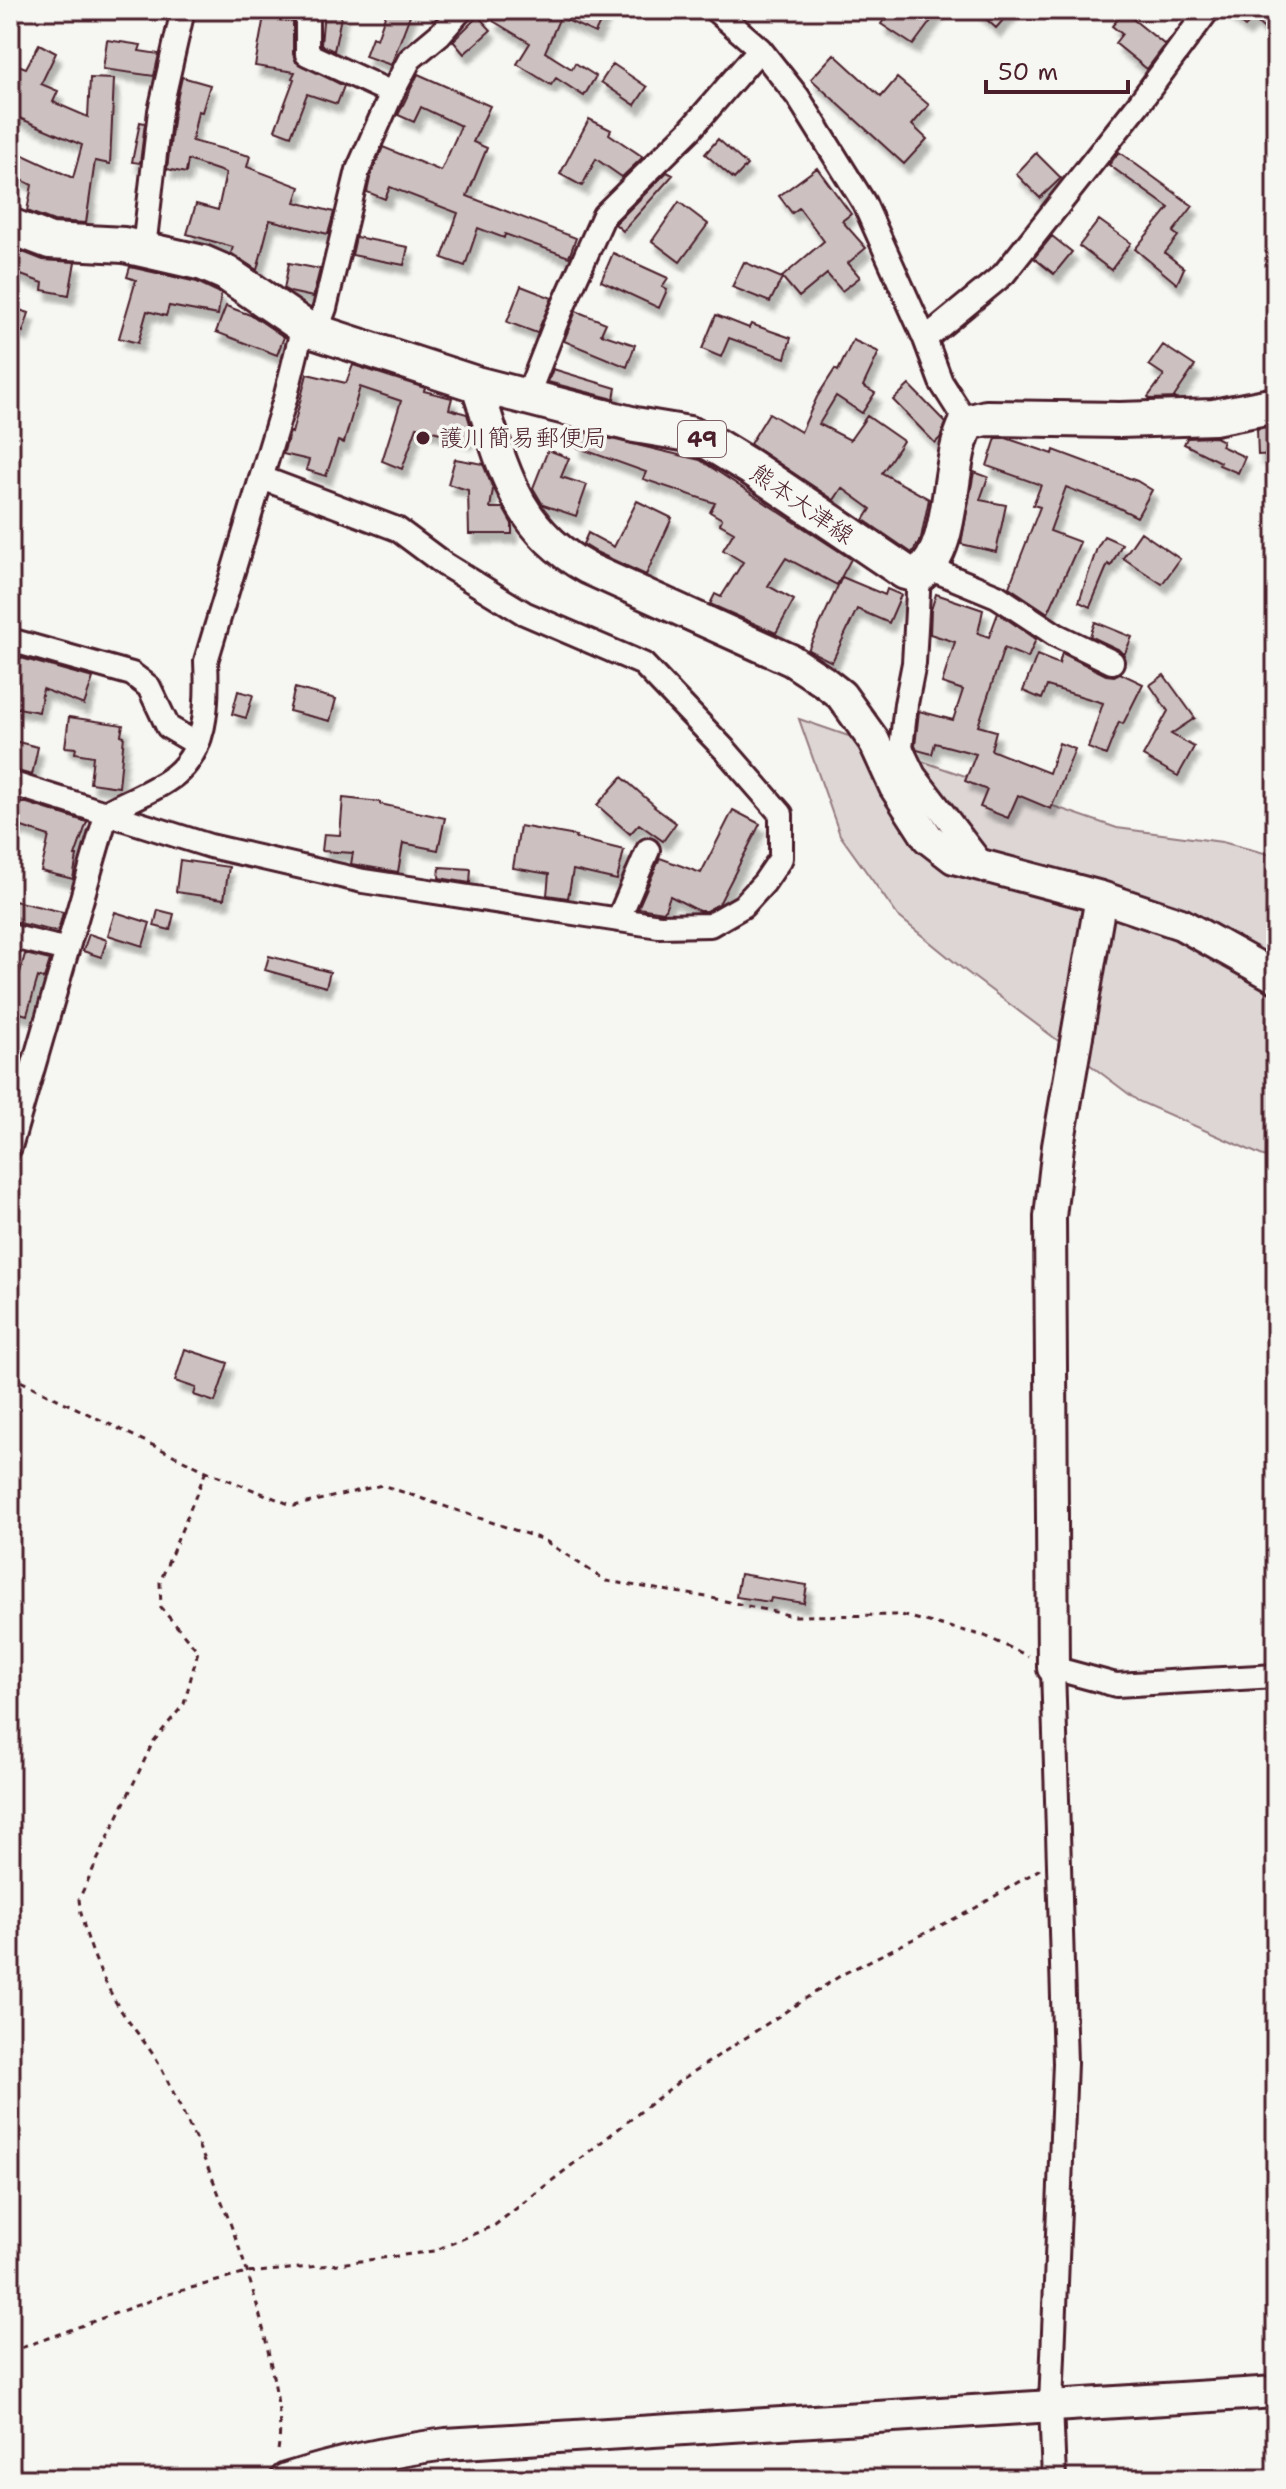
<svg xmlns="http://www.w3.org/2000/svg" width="1286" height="2489" viewBox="0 0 1286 2489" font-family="'Shantell Sans','Klee One',sans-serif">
  <defs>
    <filter id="shadow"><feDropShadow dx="5" dy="9" stdDeviation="2" flood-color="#0004"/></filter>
  </defs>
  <rect width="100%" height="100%" fill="#f6f6f2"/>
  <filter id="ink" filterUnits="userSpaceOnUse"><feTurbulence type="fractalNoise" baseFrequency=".0125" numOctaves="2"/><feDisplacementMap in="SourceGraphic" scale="16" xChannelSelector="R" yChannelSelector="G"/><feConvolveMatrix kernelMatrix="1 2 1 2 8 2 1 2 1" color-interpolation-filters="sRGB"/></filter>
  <g filter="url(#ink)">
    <!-- green -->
    <path fill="#ddd6d5" stroke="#947a80" stroke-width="2" d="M799 719 1117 828 1222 842 1276 856V1158L1263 1156 1138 1101 963 969 898 916 840 835Z"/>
    <!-- building -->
    <path fill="#ccc1c0" stroke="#4a1f2b" stroke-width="2" filter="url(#shadow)" d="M324 10 342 12 334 51 321 45Z
      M387 10H412L391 65 365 56 372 37 377 39Z
      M499 10H606L595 33 560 17 545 52 572 69 575 63 596 76 584 96 556 78 551 85 517 64 530 43 493 21Z
      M891 10H939L913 45 881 24Z
      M976 10H1012L996 28Z
      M1225 10H1276V39L1253 19 1245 27Z
      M1124 12 1165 45 1147 69 1115 43 1122 34 1112 26Z
      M264 16 293 22V54L296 62 344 86 337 104 307 94 291 136 275 130 294 79 292 78 295 72 255 66Z
      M478 16 491 30 464 54 453 41Z
      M107 40 141 45 139 51 159 54 154 76 103 69Z
      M39 44 56 53 41 84 58 91 53 102 88 117 90 78 114 79 110 164 95 161 86 223 54 221 27 211 32 185 10 174 19 153 73 178 82 145 10 114V62L26 68Z
      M834 54 881 97 897 78 929 105 912 125 927 139 904 164 811 79Z
      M613 64 647 87 635 105 601 82Z
      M418 74 490 106 473 142 487 148 467 196 576 238 569 257 505 234 504 238 478 228 465 266 442 258 458 213 390 187 385 199 367 192 371 174 383 147 441 171 461 126 421 107 414 122 398 115Z
      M182 77 210 85 202 112 198 111 192 141 250 156 247 167 300 187 295 202 334 212 328 234 270 220 257 270 231 253 233 247 187 234 196 204 218 210 226 173 188 160 186 173 167 169 174 113Z
      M589 119 611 130 609 134 643 157 622 177 596 159 582 186 560 174Z
      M140 122 145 123 140 163 132 162Z
      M718 139 747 165 734 179 705 154Z
      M1119 152 1193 206 1173 232 1178 236 1165 253 1184 268 1177 284 1135 249 1169 208 1109 165Z
      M1036 153 1061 178 1040 198 1016 174Z
      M817 168 851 214 842 221 866 248 848 263 860 277 842 291 827 274 799 297 782 277 824 241 799 208 792 213 779 196Z
      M667 172 673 175 623 231 615 224Z
      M679 202 708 224 680 262 652 241Z
      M1099 220 1131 243 1111 270 1079 246Z
      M1052 236 1072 252 1054 274 1034 258Z
      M356 237 408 247 404 265 352 255Z
      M10 247 43 260 75 262 69 295 42 290 43 283 10 271Z
      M613 253 668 278 662 287 667 290 659 308 601 281Z
      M744 262 782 278 770 302 732 287Z
      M289 263 320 269 313 297 290 292 284 289Z
      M130 267 197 282 216 291 221 294 218 315 169 306 166 316 147 311 138 343 119 338 136 280 127 277Z
      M521 286 552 298 537 333 507 322Z
      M226 306 253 316 284 337 277 355 216 332Z
      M13 308 29 313 23 332 10 328Z
      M576 311 606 323 601 334 635 345 627 367 564 341Z
      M716 315 749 328 751 324 791 338 785 358 729 338 721 357 702 349Z
      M853 340 879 352 863 386 875 393 862 413 836 396 819 424 850 440 867 416 903 441 882 473 929 499 921 538 912 553 864 520 871 509 842 488 834 500 750 444 769 413 801 432 817 397 835 369 838 371Z
      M1163 345 1195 366 1174 397 1176 398 1150 399 1148 397 1164 375 1149 365Z
      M353 365 425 388 424 391 452 398 449 409 467 414 471 427 467 440 417 427 402 469 382 461 401 401 360 387 344 443 338 441 326 476 306 470 309 460 283 454 290 432 292 433 307 374 346 383Z
      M553 369 616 388 614 399 548 382Z
      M909 385 946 423 940 438 935 443 893 400Z
      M1276 425V454L1258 455 1257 429Z
      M582 432 700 460 851 559 837 585 786 558 768 586 794 600 776 633 710 604 715 594 721 597 743 562 723 550 734 532 720 524 722 519 710 512 715 503 643 479 646 472 576 447Z
      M1215 437 1223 441 1221 446 1245 457 1238 473 1219 465 1220 462 1184 444 1187 438Z
      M996 438H1006L1053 454 1054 450 1137 481 1152 490 1137 517 1117 507 1066 487 1050 531 1080 542 1048 613 1009 587 1040 507 1033 505 1041 485 987 466Z
      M548 450 569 458 561 477 587 485 576 516 543 505 533 488Z
      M455 459 483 464 493 489 490 508H503L512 524V534H469L468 490 448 484Z
      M974 472 988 477 980 500 1006 505 996 552 961 544Z
      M637 501 672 518 646 575 596 552 583 544 588 533 614 547Z
      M1141 532 1180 559 1162 584 1123 558Z
      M1104 536 1122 544 1111 566 1108 564 1090 607 1079 602 1097 548Z
      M842 577 885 595 887 589 901 595 889 623 857 609 832 662 808 650Z
      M936 594 983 610 978 633 989 637 998 613 1036 639 1028 658 1004 648 978 726 996 731 991 750 1049 773 1059 743 1075 749 1051 809 1018 795 1008 818 980 807 987 790 965 781 976 754 935 743 932 754 917 750 915 746 919 711 953 720 963 690 942 683 955 642 930 634 931 610Z
      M1095 622 1132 637 1124 655 1118 649 1090 636Z
      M1062 653 1106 675 1114 676 1120 673 1143 684 1123 724 1119 722 1106 755 1088 748 1103 703 1047 686 1042 699 1023 691 1037 655 1059 664Z
      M10 655 93 678 84 705 43 689 39 712 13 707 19 677 10 675Z
      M1164 675 1195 718 1171 734 1194 747 1178 776 1143 756 1168 711 1150 685Z
      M295 688 336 699 330 721 289 711Z
      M238 691 253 695 246 718 232 714Z
      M69 717 123 725 121 735 124 736 119 787 90 783 93 756 75 753 76 748 65 747Z
      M10 740 38 747 32 775 10 769Z
      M622 777 655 806 654 807 676 823 663 841 639 824 630 834 597 805Z
      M343 798 380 802V804L445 818 438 850 403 843 398 872 351 864 353 853 322 851 324 834 340 835Z
      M10 803H27L87 822 75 856H77L73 879 41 871 49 836 10 823Z
      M733 810 760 824 719 904 706 911H699L670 896 664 912 638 908 660 858 701 873Z
      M520 826 576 836 575 838 624 850 617 880 573 870 568 898 547 895 549 874 513 868Z
      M180 860 229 867 224 899 176 892Z
      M440 867 471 869 470 883 439 878Z
      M10 900 63 912 58 932 10 921Z
      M158 910 174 914 170 930 154 926Z
      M115 912 150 923 143 946 108 935Z
      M89 934 107 940 101 957 83 951Z
      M25 954 50 960 44 979 38 977 27 1015 10 1010V978L18 980Z
      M269 956 330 972 326 987 265 970Z
      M185 1349 228 1363 215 1402 194 1395 196 1388 175 1381Z
      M740 1574 807 1585 804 1603 771 1598 770 1602 736 1597Z"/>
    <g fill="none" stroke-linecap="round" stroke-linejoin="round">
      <defs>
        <path id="street" d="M299 10 307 12V54L392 93
          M715 10 760 49 798 97 864 203 925 339 941 382 967 423
          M144 248 160 111 183 10
          M316 332 325 308 358 170 392 93 410 59 440 34 461 10
          M925 339 1004 274 1140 102 1208 10
          M527 397 557 320 604 215 690 130 760 49
          M929 568 997 596 1056 635 1112 662
          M919 575 914 663 906 704 901 748 914 775 983 865
          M10 640 132 674 149 687 168 727 197 744
          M10 783 210 846 363 881 659 926 710 925 743 906 764 883 781 858V814L726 751 643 664 524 613 444 564 397 529 262 478
          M618 920 648 850
          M10 936 67 950
          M10 1147 107 812C127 801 149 793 168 780 208 755 208 703 206 661L285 399 303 326
          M1054 2479 1051 2405 1065 2063 1053 1668 1116 1685 1276 1676"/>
        <path id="secondary" d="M476 384C502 460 511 526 587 568L791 660 823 681 841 695 874 741 895 787 928 838 954 858 1101 897 1181 924 1276 977
          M1053 1668 1050 1217 1058 1146 1101 897
          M286 2479C339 2462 392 2451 446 2444L1276 2392"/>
        <path id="primary" d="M10 226 50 241 124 245 203 263 226 273 303 326 316 332 476 384 635 425 689 434 709 442 750 467 905 572 919 575C957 547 945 465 967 423L986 418 1120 420 1214 417 1276 405"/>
      </defs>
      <!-- street casing -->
      <use href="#street" stroke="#4a1f2b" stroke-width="28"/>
      <!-- secondary casing -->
      <use href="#secondary" stroke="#4a1f2b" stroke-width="36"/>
      <!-- primary casing -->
      <use href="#primary" stroke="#4a1f2b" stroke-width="40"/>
      <!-- path -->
      <path stroke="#4a1f2b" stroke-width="3" stroke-dasharray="6 6" stroke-linecap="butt" d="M10 1376 206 1471 294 1506 382 1485 544 1540 606 1581 707 1597 793 1616 901 1615 985 1636 1028 1656
        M206 1471 160 1582 161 1608 198 1651 184 1704 153 1742 79 1899C82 1931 98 1969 113 1997 126 2022 148 2043 161 2068 208 2160 254 2269 272 2371 278 2400 283 2427 277 2456
        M10 2352 165 2295 247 2273 331 2265 434 2251 495 2225 681 2080 843 1974 972 1910 1040 1869"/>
      <!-- street -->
      <use href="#street" stroke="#f6f6f2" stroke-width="22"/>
      <!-- secondary -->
      <use href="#secondary" stroke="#f6f6f2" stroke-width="30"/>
      <!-- primary -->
      <use href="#primary" stroke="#f6f6f2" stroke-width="34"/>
    </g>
  </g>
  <!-- markers -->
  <circle fill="#4a1f2b" stroke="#f6f6f2" stroke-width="3" cx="423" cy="438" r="8"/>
  <g text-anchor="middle" stroke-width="7" stroke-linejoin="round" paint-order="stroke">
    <!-- shield labels -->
    <rect fill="#f6f6f2" stroke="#7e6067" stroke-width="2" x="678" y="421" width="48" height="36" rx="6"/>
    <g font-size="22" font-weight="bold" fill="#4a1f2b">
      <text x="702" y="447">49</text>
    </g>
    <!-- poi labels -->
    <g font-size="24" fill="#4a1f2b" stroke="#f6f6f2" text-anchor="start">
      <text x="439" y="446">護川簡易郵便局</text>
    </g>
    <!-- street labels -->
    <g font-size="24" fill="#4a1f2b" stroke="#f6f6f2">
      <text transform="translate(802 504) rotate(35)" y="8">熊本大津線</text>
    </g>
  </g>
  <!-- margin -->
  <rect width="1286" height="2489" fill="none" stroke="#f6f6f2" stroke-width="40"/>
  <rect x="20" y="20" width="1246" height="2449" fill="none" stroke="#4a1f2b" stroke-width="3" filter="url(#ink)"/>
  <!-- scale -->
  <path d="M986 80v12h142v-12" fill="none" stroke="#4a1f2b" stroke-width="4"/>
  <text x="998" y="80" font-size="24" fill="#4a1f2b" stroke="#f6f6f2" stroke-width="6" paint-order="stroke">50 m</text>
</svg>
